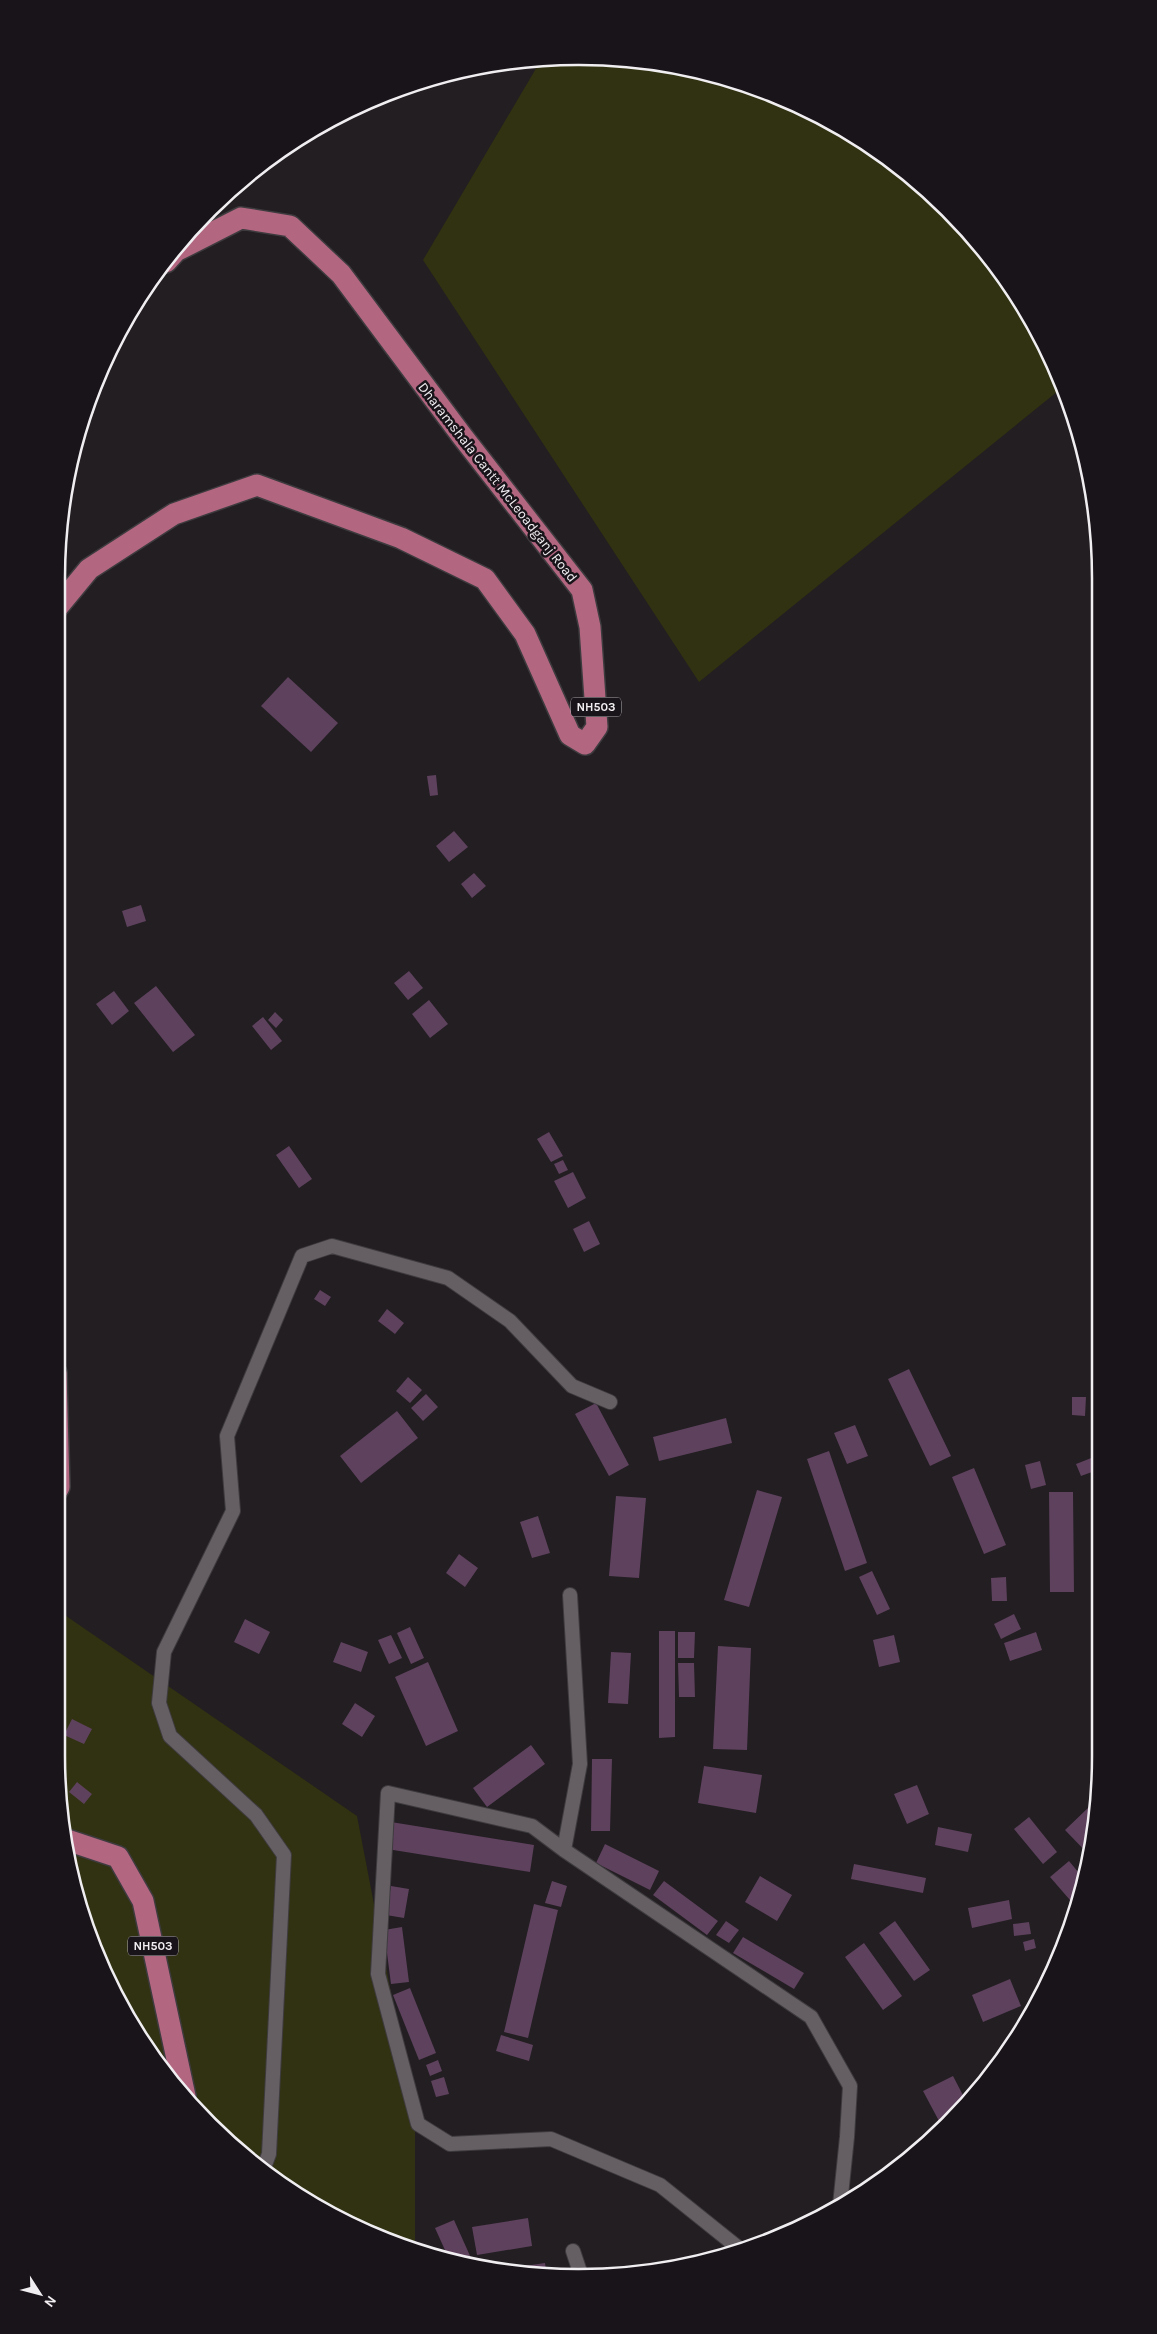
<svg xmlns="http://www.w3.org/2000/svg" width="1157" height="2334" viewBox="0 0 1157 2334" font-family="Karla,sans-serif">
  <rect width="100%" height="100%" fill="#221e22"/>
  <!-- green -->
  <path fill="#303211" d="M579 56 681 66 779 96 897 164 993 261 1061 379 1063 387 699 682 423 260 541 60Z
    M56 1609 357 1816 415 2117V2249L378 2238 289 2190 234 2148 164 2074 126 2016 84 1924 66 1857 56 1755Z"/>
  <!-- building -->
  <path fill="#5e415d" d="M1096 584 1097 585V608L1091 607Z
    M288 677 338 723 311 752 261 706Z
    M436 775 438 795 430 796 427 776Z
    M454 831 468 847 449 862 436 846Z
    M474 873 486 886 472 898 461 884Z
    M141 905 146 921 127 927 122 911Z
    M409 971 423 988 408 1000 394 983Z
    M156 986 195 1035 173 1052 134 1003Z
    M114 991 129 1011 112 1025 96 1004Z
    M429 1000 448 1024 430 1038 412 1014Z
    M275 1012 283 1020 276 1028 268 1020Z
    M263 1017 282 1041 271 1050 252 1026Z
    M549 1132 563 1156 551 1162 537 1139Z
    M289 1146 312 1179 299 1188 276 1155Z
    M563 1160 568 1170 559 1174 554 1164Z
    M573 1172 586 1198 568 1208 554 1181Z
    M589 1221 600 1244 584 1252 573 1229Z
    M320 1290 331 1297 325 1306 314 1299Z
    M387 1309 404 1323 395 1334 378 1321Z
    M909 1369 951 1456 930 1466 888 1379Z
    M408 1377 422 1390 410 1403 396 1391Z
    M426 1394 438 1407 423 1421 411 1408Z
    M1072 1397H1086L1085 1416 1072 1415Z
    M596 1403 629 1465 609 1476 575 1414Z
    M397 1411 418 1438 361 1483 340 1456Z
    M726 1418 732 1443 659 1461 653 1437Z
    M855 1425 868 1456 847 1464 834 1433Z
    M829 1451 867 1563 845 1571 807 1459Z
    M1099 1455 1100 1469 1081 1476 1076 1464Z
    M1040 1461 1046 1485 1031 1489 1025 1465Z
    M974 1468 1006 1545 984 1554 952 1477Z
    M757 1490 782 1497 749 1607 724 1600Z
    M1049 1492H1073L1074 1592H1050Z
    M616 1496 646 1498 639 1578 609 1576Z
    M538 1516 550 1553 532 1558 520 1522Z
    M459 1554 478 1568 465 1587 446 1573Z
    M872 1571 890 1609 877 1615 859 1577Z
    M1006 1577 1007 1601H992L991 1578Z
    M1014 1614 1021 1629 1001 1639 994 1624Z
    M245 1619 270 1632 259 1654 234 1642Z
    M410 1627 424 1658 411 1664 397 1633Z
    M659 1631H675V1737L659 1738Z
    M678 1632H695L694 1658H678Z
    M1036 1632 1042 1650 1010 1661 1004 1643Z
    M391 1635 402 1658 389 1664 378 1640Z
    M894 1635 900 1662 879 1667 873 1640Z
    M341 1642 368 1652 361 1672 333 1662Z
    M718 1646 751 1648 747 1750 713 1749Z
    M611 1652 631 1653 628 1704 608 1703Z
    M428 1662 458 1731 426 1746 395 1677Z
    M678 1663H694L695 1697H679Z
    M355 1703 375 1716 362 1737 342 1724Z
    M72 1719 92 1729 84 1744 64 1735Z
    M531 1745 545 1764 487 1807 473 1788Z
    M592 1759H612L610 1831H591Z
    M704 1766 762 1775 756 1813 698 1803Z
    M58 1775 67 1778 62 1791H60Z
    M77 1782 92 1794 84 1804 69 1792Z
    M917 1785 929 1814 907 1824 894 1794Z
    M1089 1807 1095 1813 1091 1857 1065 1830Z
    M1029 1817 1057 1852 1043 1864 1014 1829Z
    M391 1822 534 1845 530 1872 387 1849Z
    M938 1827 972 1834 968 1852 935 1845Z
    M605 1844 659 1871 650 1890 596 1863Z
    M1069 1861 1084 1879 1076 1907 1050 1877Z
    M854 1864 926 1878 923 1893 851 1879Z
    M760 1876 792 1895 777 1921 745 1902Z
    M552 1881 567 1886 561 1907 545 1903Z
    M664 1881 718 1921 707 1935 653 1895Z
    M391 1886 409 1889 404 1918 386 1915Z
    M1009 1900 1012 1919 972 1928 968 1908Z
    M534 1904 558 1910 528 2038 504 2032Z
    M726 1921 739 1930 729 1943 716 1935Z
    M895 1921 930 1970 914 1981 879 1933Z
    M1029 1922 1031 1934 1014 1936 1013 1924Z
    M402 1927 409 1982 391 1984 384 1930Z
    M743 1937 804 1973 794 1989 733 1953Z
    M1034 1939 1036 1948 1025 1951 1023 1942Z
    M864 1943 902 1996 883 2010 845 1957Z
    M1010 1979 1021 2006 983 2022 972 1995Z
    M410 1988 436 2053 419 2060 393 1995Z
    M501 2035 533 2045 529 2061 496 2051Z
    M438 2060 442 2071 430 2076 426 2065Z
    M953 2076 967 2103 960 2110 939 2121 923 2091Z
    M444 2077 449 2094 436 2097 431 2081Z
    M528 2218 532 2246 477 2255 472 2227Z
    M454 2220 475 2267 449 2259 435 2228Z
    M545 2263 547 2277 497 2270Z"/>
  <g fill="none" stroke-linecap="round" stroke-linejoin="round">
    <defs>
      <path id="minor" d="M564 1850 580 1764 570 1595
        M263 2170 269 2154 284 1855 256 1815 170 1736 159 1703 164 1652 233 1511 227 1436 302 1256 332 1246 448 1278 510 1321 572 1386 610 1402
        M741 2250 660 2185 551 2139 450 2144 418 2124 378 1974 388 1793 532 1826 564 1850 811 2017 850 2086 847 2137 840 2205
        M573 2251 581 2275"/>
      <path id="primary" d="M56 609 89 569 174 514 257 485 401 538 485 579 525 634 570 735 585 744 597 727 590 627 582 590 462 436 341 274 290 226 241 218 176 251 166 262
        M56 1492 59 1487 56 1373
        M64 1839 118 1857 143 1901 185 2096"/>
    </defs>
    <!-- minor casing -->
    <use href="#minor" stroke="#3e3b3e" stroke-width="16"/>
    <!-- primary casing -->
    <use href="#primary" stroke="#3e3b3e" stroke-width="24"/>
    <!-- minor -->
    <use href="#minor" stroke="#655f64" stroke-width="14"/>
    <!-- primary -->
    <use href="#primary" stroke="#b26680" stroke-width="21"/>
  </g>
  <g text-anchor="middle" stroke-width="5" stroke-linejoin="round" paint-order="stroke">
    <!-- shield labels -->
    <g fill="#191419" stroke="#b0adb0" stroke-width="1">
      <rect x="571" y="697.5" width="50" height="19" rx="4"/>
      <rect x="128" y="1936.5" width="50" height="19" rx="4"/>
    </g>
    <g font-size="12" font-weight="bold" fill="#f1eef1">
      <text x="596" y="711">NH503</text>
      <text x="153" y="1950">NH503</text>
    </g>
    <!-- street labels -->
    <g font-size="14" fill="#f1eef1" stroke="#191419">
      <text transform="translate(498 482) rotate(52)" y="5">Dharamshala Cantt McLeoadganj Road</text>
    </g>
  </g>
  <!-- crop -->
  <path d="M0 0H1157V2334H0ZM578 65H579A513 513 0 0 1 1092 578V1756A513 513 0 0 1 579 2269H578A513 513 0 0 1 65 1756V578A513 513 0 0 1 578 65Z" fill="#191419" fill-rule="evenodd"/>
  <path fill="none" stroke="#f1eef1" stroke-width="2.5" d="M578 65H579A513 513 0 0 1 1092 578V1756A513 513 0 0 1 579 2269H578A513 513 0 0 1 65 1756V578A513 513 0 0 1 578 65Z"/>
  <!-- north arrow -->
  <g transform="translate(40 2294) rotate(126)" stroke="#191419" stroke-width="4" paint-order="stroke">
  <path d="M0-4L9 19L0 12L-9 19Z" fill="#f1eef1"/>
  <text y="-8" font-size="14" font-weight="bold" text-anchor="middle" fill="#f1eef1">N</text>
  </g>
</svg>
